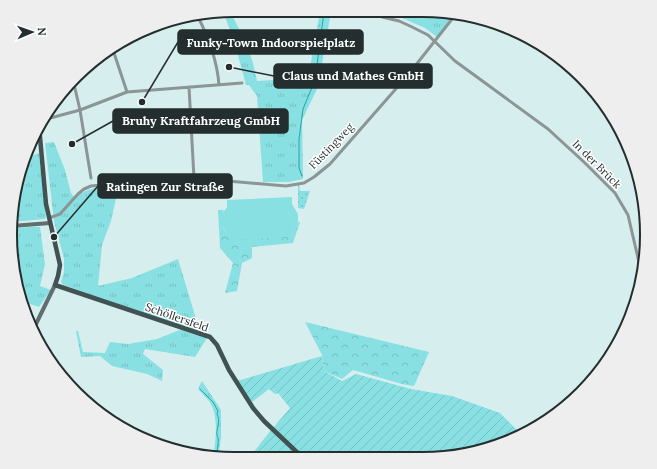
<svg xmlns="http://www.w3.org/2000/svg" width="657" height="469" viewBox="0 0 657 469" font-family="Lora,serif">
  <defs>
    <pattern id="grass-tufts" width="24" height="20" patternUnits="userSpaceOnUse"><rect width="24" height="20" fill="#89e0e2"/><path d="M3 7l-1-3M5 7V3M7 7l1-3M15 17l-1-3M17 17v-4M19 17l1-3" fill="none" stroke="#76c0c2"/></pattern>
    <pattern id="forest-crowns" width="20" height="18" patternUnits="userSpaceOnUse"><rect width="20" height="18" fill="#89e0e2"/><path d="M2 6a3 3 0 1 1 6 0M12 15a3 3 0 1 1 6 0" fill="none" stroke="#76c0c2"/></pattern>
    <pattern id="park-dots" width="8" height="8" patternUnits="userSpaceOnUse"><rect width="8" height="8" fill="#89e0e2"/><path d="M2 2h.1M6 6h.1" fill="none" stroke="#76c0c2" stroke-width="1.8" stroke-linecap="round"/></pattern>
    <pattern id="garden-furrows" width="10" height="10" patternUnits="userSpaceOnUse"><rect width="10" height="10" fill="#89e0e2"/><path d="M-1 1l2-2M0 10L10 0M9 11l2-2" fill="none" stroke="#76c0c2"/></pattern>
  </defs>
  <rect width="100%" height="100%" fill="#d6eeee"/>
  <!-- grass -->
  <path fill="url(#grass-tufts)" d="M230 11 246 43 253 63 257 81 308 78 320 12H331L318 87 302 120 303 179 289 182H263L257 96 249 85H246L235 44 223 11Z
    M400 13 454 14 437 37 425 28 402 18Z
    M54 142 65 170 71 193 75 198C89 186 102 187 119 185L111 221 102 245 98 286 132 278 178 259 200 332 63 285 61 282 64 272V259L54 221 45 143Z
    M39 153 46 217 45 219 12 222V205L26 158Z
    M28 227H40L45 264 40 286 51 290 39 307 22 301 15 275 19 260 12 246V229Z
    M182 329 207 338 195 357 145 349 143 354 163 370 162 381 147 374 112 366 100 356 81 357 76 331H78L83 352 105 353 110 342 128 344 157 339Z
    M202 381 221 410V438L218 458 213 457C216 441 219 414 209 401 206 397 201 393 198 389Z"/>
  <!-- forest -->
  <path fill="url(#forest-crowns)" d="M218 210H224C221 218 221 226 226 233L290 235 295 229 298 222H300L293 243 252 247V258L242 263 237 291 225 293 233 263 220 248Z
    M305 322 429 352 414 386 402 384 353 370 342 379 324 371 322 355Z"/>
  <!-- park -->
  <path fill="url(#park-dots)" d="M298 185H299L300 191H310L304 209 298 208Z"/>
  <!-- garden -->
  <path fill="url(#garden-furrows)" d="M322 356 324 371 342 381 356 374 411 389 452 396 500 413 521 434 509 442 452 457 305 458 273 428 290 408 278 393 275 394 269 389 252 402 237 381Z
    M271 430 301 458H249Z"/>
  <!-- pitch -->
  <path fill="#89e0e2" d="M292 197V204L298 214V222L295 229 290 235 284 237 238 240 230 236 226 233 222 225V214L227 207V200Z"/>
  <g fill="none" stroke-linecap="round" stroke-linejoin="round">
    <!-- stream -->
    <path stroke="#1ea7aa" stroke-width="1" d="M302 176 299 168V139L303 109 315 80 324 12
      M200 389 213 402 218 411 217 414C221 421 216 429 217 435 217 437 218 437 218 438 219 443 217 453 215 457"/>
    <!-- minor -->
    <path stroke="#8b9595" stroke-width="3" d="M373 13 382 17 399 21 410 26 428 35 455 61 548 129 585 163 615 193 628 215 641 271
      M197 15C209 38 217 59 219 85
      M112 47 127 92
      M73 80 80 110 91 178
      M189 87 194 178
      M43 120 80 110 127 92 242 83
      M49 218 60 214 78 194 84 189 91 186 114 184 145 179 194 178 286 186 304 183 314 177 330 164 408 75 456 14"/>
    <!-- secondary -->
    <path stroke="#5f6e6e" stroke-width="4" d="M12 226 50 223
      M33 330 55 285"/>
    <!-- primary -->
    <path stroke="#405252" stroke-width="4.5" d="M39 126 46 204 60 265 58 276 55 285 210 337 217 345 229 370 253 408 264 421 303 458"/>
  </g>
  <g text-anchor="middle" stroke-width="3" stroke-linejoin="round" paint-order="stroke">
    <!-- street labels -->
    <g font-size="11" fill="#252e2e" stroke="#fff">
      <text transform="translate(331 146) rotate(-46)" y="4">Füstingweg</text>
      <text transform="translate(597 164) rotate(45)" y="4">In der Brück</text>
      <text transform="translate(177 317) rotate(19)" y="4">Schöllersfeld</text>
    </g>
  </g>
  <!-- crop -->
  <path d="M0 0H657V469H0ZM234 17H423A217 217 0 0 1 640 234V235A217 217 0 0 1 423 452H234A217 217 0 0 1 17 235V234A217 217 0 0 1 234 17Z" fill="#eee" fill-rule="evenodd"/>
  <path fill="none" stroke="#252e2e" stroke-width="2" d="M234 17H423A217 217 0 0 1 640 234V235A217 217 0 0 1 423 452H234A217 217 0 0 1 17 235V234A217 217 0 0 1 234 17Z"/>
  <!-- callouts -->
  <path fill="none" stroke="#252e2e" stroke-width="1.5" d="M142 102L178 42M229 67L274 76M72 144L113 121M54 237L98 186"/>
  <g fill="#252e2e" stroke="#fff" stroke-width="1.5">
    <circle cx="142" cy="102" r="4"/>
    <circle cx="229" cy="67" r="4"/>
    <circle cx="72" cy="144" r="4"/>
    <circle cx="54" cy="237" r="4"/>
  </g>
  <g fill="#252e2e" stroke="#252e2e" stroke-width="1.5">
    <rect x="178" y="30" width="185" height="24" rx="4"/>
    <rect x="274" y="64" width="158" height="24" rx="4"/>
    <rect x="113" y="109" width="175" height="24" rx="4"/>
    <rect x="98" y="174" width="134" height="24" rx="4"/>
  </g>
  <g font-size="12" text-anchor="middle" font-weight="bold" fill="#fff">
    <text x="271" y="47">Funky-Town Indoorspielplatz</text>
    <text x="353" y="80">Claus und Mathes GmbH</text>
    <text x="201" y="125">Bruhy Kraftfahrzeug GmbH</text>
    <text x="165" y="191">Ratingen Zur Straße</text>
  </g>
  <!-- north arrow -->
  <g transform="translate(32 32) rotate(88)" stroke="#ffffff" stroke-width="3" paint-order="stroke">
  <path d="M0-3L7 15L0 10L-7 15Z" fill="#252e2e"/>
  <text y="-6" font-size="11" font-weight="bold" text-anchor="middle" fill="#252e2e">N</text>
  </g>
</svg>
